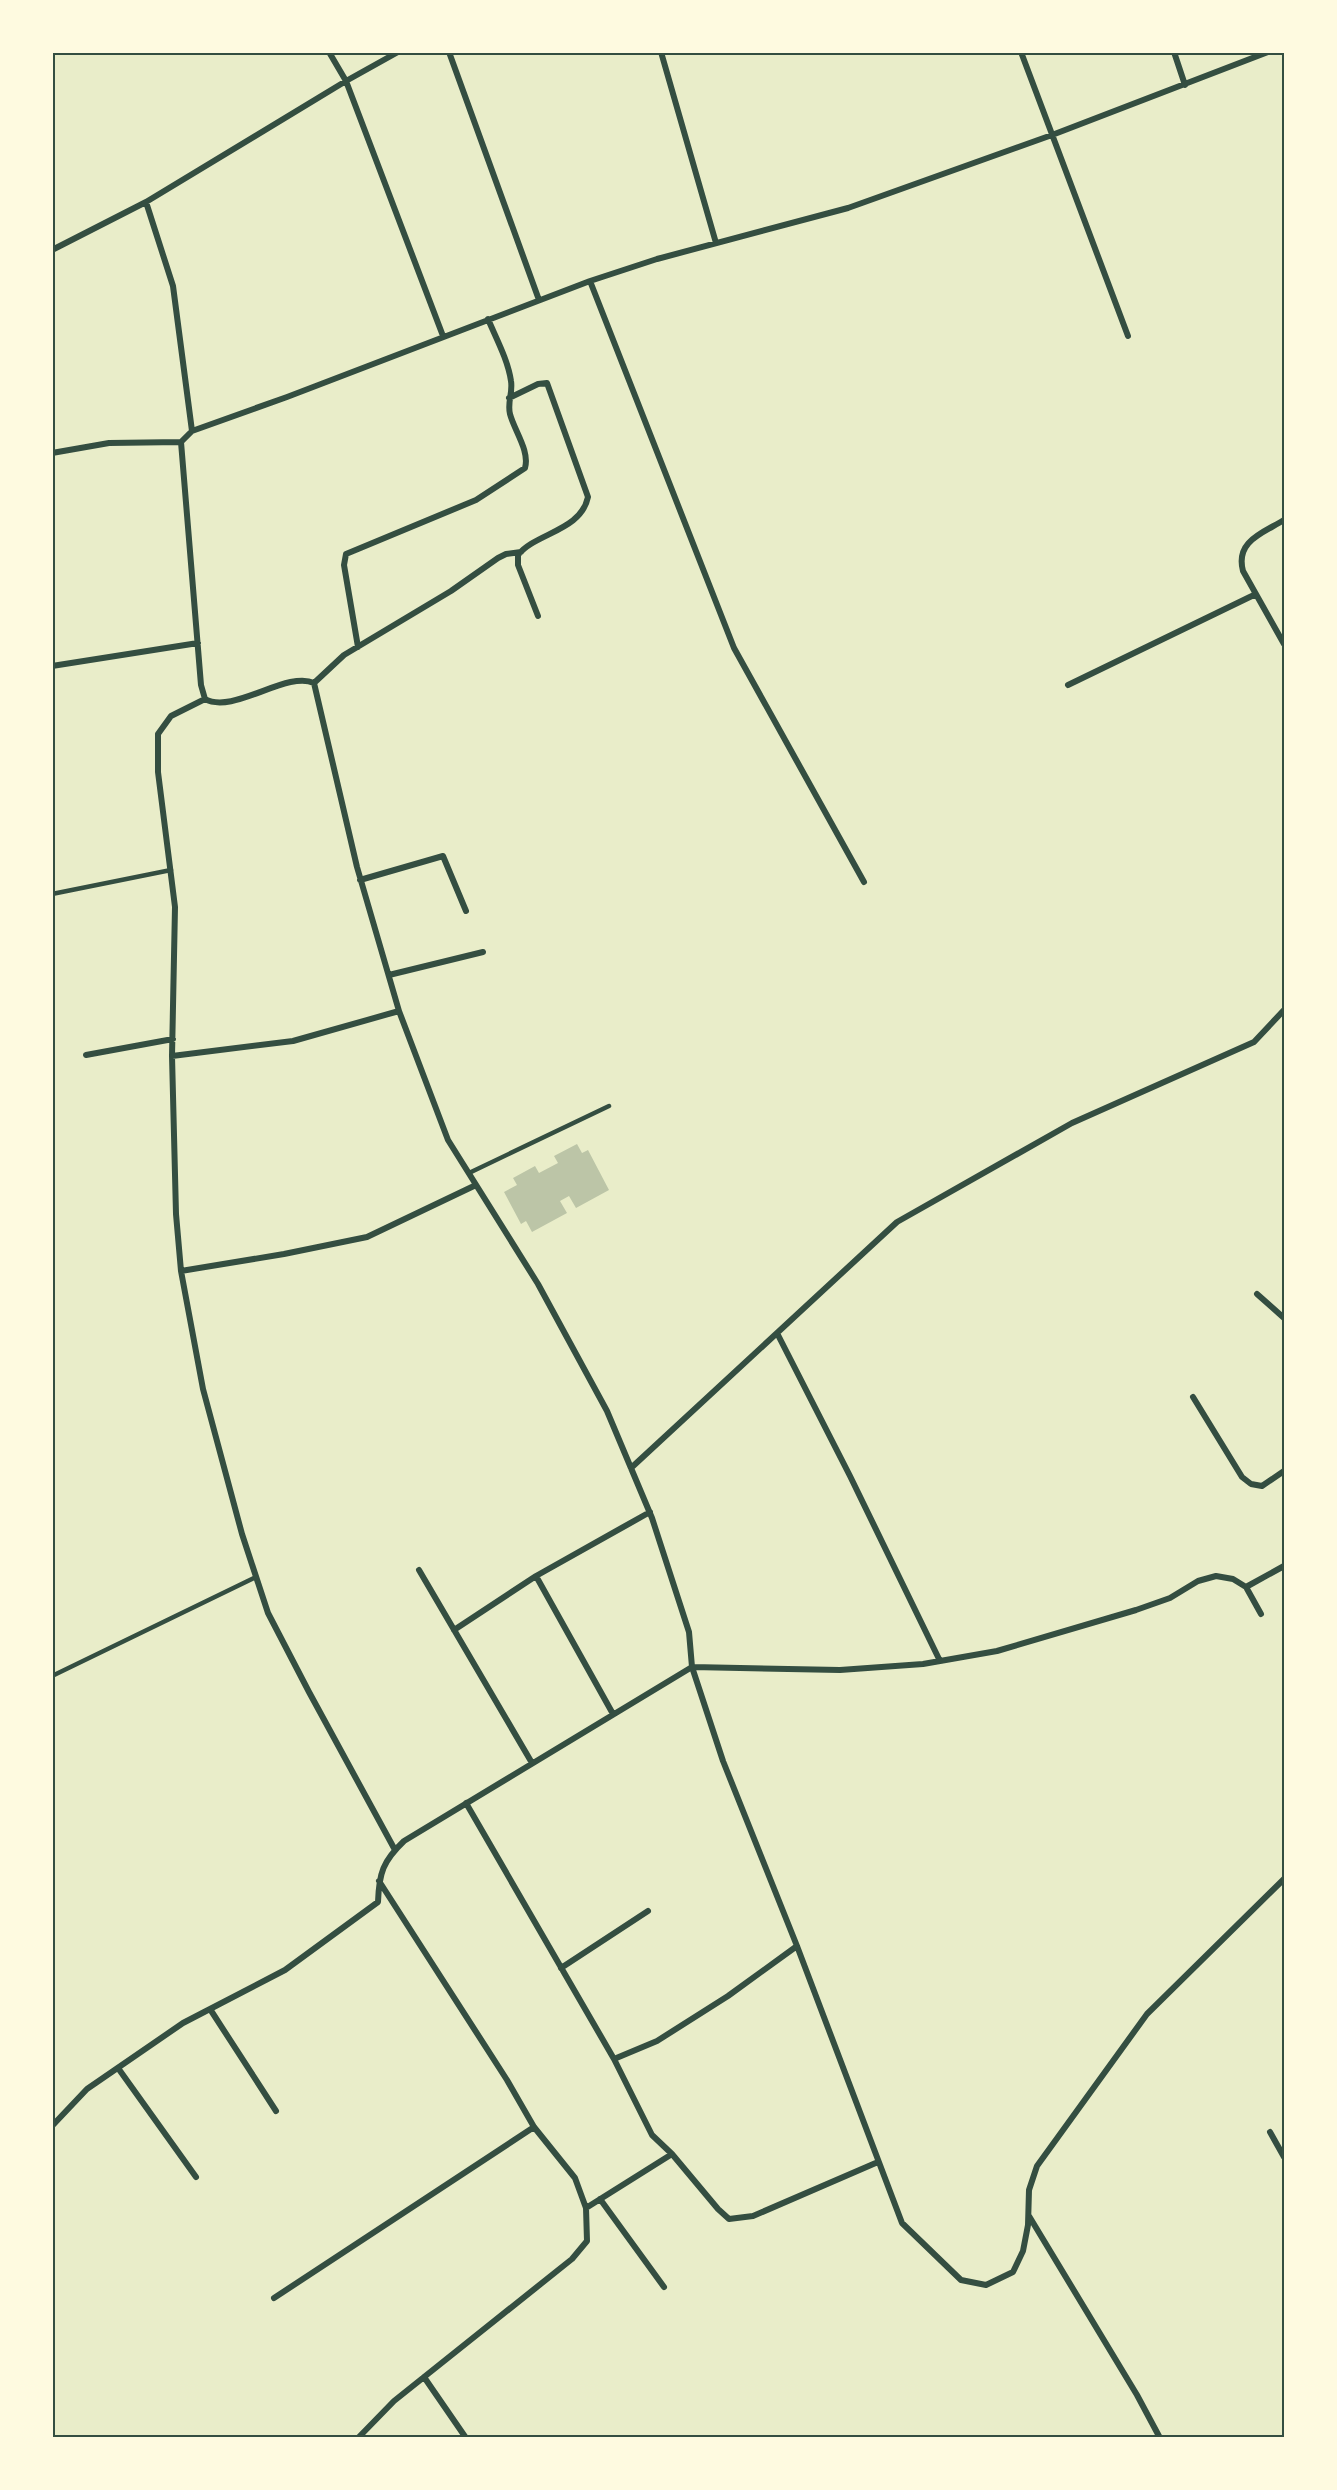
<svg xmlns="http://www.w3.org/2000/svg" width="1337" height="2490" viewBox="0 0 1337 2490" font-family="'Sofia Sans Condensed',sans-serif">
  <rect width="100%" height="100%" fill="#e9edc9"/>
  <!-- building -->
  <path fill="#bcc5a7" d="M577 1144 582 1153 588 1150 609 1190 576 1208 569 1196 560 1201 567 1213 532 1232 526 1221 521 1224 504 1192 517 1185 513 1178 535 1166 539 1173 558 1163 554 1156Z"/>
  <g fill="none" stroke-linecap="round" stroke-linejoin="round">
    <!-- service -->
    <path stroke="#344e41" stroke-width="4.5" d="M52 894 171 870
      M469 1173 609 1106
      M52 1676 256 1577"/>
    <!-- minor -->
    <path stroke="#344e41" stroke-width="6" d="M329 52 346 81 443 336
      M449 52 539 300
      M661 52 716 243
      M1021 52 1128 336
      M1174 52 1185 85
      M146 202 173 286 192 431
      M52 250 146 202 346 81 398 52
      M590 281 734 648 864 882
      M509 398 538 384 547 383 588 497C581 531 535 533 518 555V565L538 616
      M52 453 109 443 181 442
      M1284 520C1263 533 1235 541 1243 571L1284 644
      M358 647 344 565 346 554 476 500 525 468C530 451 514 430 510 414 507 402 513 393 511 381 508 360 496 338 488 319
      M52 666 198 643
      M314 683 344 655 451 591 498 558 506 554 521 552
      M1068 685 1256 594
      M205 699 171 716 158 734V772L175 907 172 1056 176 1214 181 1271 284 1254 367 1237 476 1185
      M360 880 443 856 466 911
      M389 975 483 952
      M86 1055 173 1039
      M172 1056 293 1041 399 1011
      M181 1271 203 1389 242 1534 268 1613 309 1692 395 1850
      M1257 1294 1284 1318
      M777 1333 850 1476 940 1661
      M1193 1397 1242 1477 1251 1484 1262 1486 1284 1471
      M631 1468 897 1222 1072 1123 1254 1042 1284 1010
      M419 1570 532 1763
      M536 1576 613 1714
      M1246 1587 1284 1566
      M1261 1614 1246 1587 1233 1579 1216 1576 1198 1581 1170 1598 1136 1610 997 1651 923 1664 840 1670 692 1667 723 1761 797 1946 902 2223 961 2280 986 2285 1013 2272 1023 2251 1028 2225 1029 2190 1037 2166 1147 2014 1284 1879
      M454 1630 536 1576 650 1512
      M466 1803 614 2059 657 2041 728 1996 797 1946
      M561 1968 648 1911
      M210 2009 276 2111
      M614 2059 652 2135 672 2154 718 2209 729 2219 753 2216 878 2162
      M118 2068 196 2177
      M52 2126 87 2089 183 2023 285 1970 378 1902C379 1873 383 1861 404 1841L692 1667 689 1632 652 1518 607 1411 538 1284 448 1140 399 1011 357 867 314 683C287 670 233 715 205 699L201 685 181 442 192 431 287 397 590 281 657 259 848 208 1052 135 1268 52
      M1270 2132 1284 2157
      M600 2199 664 2287
      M586 2208 672 2154
      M1029 2216 1137 2395 1160 2438
      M274 2298 534 2127
      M424 2377 466 2438
      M358 2438 394 2401 572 2259 587 2241 586 2208 575 2178 534 2127 507 2080 379 1881"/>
  </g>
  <!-- border -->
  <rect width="1337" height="2490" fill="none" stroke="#fefae0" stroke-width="108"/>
  <rect x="54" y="54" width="1229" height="2382" fill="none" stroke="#344e41" stroke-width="2"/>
</svg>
